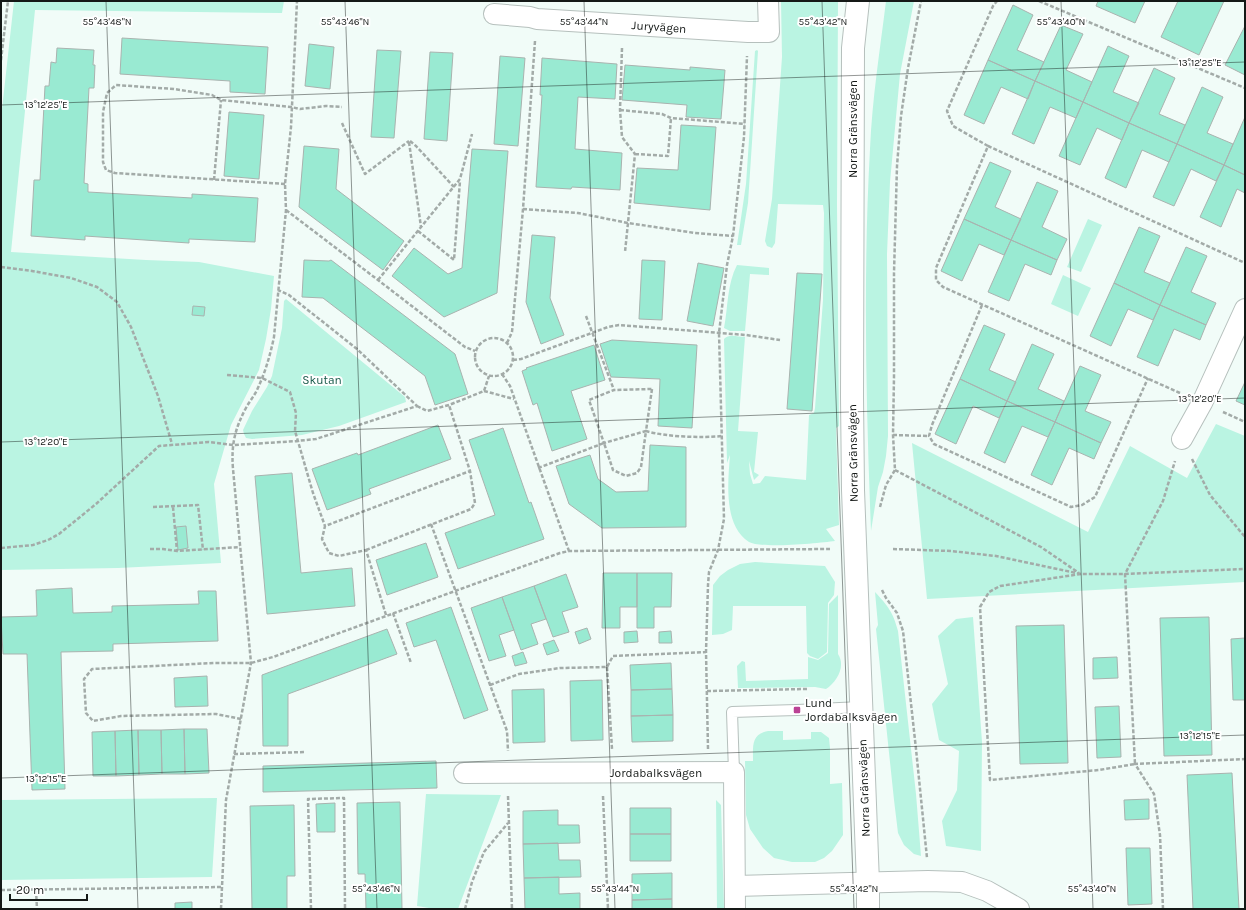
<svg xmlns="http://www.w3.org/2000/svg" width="1246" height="910" viewBox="0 0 1246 910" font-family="Karla,sans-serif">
  <rect width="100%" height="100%" fill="#f1fcf8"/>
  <!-- green -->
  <path fill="#baf4e2" d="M14 1H284L282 13 35 10 11 252 146 260 199 262 274 276 271 309 266 339 259 370 231 425 214 484 221 563 118 568 1 570V118Z
    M781 1H838L837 204 839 426 836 428 839 525 826 529 835 541C819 543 761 549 749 542 723 525 728 482 730 455L727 463 724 339C729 333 738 337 745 337L738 431 758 432 754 472 759 475 754 480 749 461 750 474 753 484 760 483 765 476 806 480 809 415 814 413 815 408 823 300 824 213 823 205 778 204 775 243 772 248 767 246 765 241 772 199 782 57Z
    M886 1H914L900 74 890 182 887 254 888 436 886 456 883 472 878 487 871 531C866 403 863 276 870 149 872 99 880 50 886 1Z
    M757 50 758 51 748 203 741 245H737L746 184 755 51Z
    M1088 219 1102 225 1081 272 1067 267Z
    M737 265 769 268V275L750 274 745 331H730L724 328C728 307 727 284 737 265Z
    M1063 275 1091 288 1078 316 1051 304Z
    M286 299 405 397 406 402 339 426 302 435 252 439 246 438 244 434 243 430 252 411 267 387 272 376 282 328 284 301Z
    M1216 424 1245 436V582L927 599 912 443 1088 532 1130 446 1187 478Z
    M755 562 825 566 835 582 834 595 828 603 827 652 818 659 810 656 807 653 806 606H733L732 630 723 634 712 635 713 585 720 576 728 570 740 564Z
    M875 592C888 606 893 612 898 631L916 794 921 856 914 854 904 845 898 833 894 800 876 629 878 625Z
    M838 595V654C846 666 837 682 826 689L815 687 738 688 737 666 742 661 745 662 746 681 808 679V657L818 660 828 653 829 604Z
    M973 617 982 742 981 851 946 846 942 821 957 790 959 751 939 740 932 704 948 684 938 636 956 619Z
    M768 731H783V740L811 739V732H821L829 738 830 748V784L842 783 843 835 832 851 824 858 815 862H792L774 858 763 848 750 829 746 815 745 761H753C753 746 751 734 768 731Z
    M426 794 501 795 458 909H435L417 906Z
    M217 798 212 877 1 880V800Z
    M716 800 721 805 724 909H717Z"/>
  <!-- building -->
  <path fill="#99ead2" stroke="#a9b3af" d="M1098 1H1145L1135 23 1096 6Z
    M1178 1H1224L1199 55 1161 37Z
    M1013 5 1033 15 1017 50 1044 62 1035 81 988 60Z
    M1061 25 1083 34 1066 70 1092 82 1083 102 1035 81Z
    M1245 26V75L1225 65Z
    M122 38 268 47 265 94 230 92V81L120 74Z
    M309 44 334 47 330 89 305 86Z
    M1108 46 1129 56 1113 92 1139 103 1129 123 1083 102Z
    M57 48 94 50 93 65H95L94 88H89L84 183 88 184V192L192 198V194L258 198 255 242 189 239V243L85 236V240L31 236 34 180H40L45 86H49L51 62 56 63Z
    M377 50 401 51 394 138 371 137Z
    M430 52 453 53 447 141 424 139Z
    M500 56 525 58 518 146 494 144Z
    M542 58 617 64 615 99 578 97 575 149 622 153 620 190 572 187 571 189 536 187 542 95H540Z
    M988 60 1035 81 1028 99 1001 87 984 124 964 115Z
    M625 65 690 70V67L725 70 721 119 686 117 687 105 622 100Z
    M1154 68 1175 78 1159 114 1185 125 1177 144 1129 123Z
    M1035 81 1083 102 1076 118 1050 107 1034 144 1012 134Z
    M1202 87 1223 97 1207 133 1233 144 1224 165 1177 144Z
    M1083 102 1129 123 1122 140 1097 128 1080 165 1059 156Z
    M229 112 264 115 259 179 224 176Z
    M1245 117V175L1224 165Z
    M1129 123 1177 144 1169 162 1142 150 1126 188 1105 178Z
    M681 125 716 127 710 210 634 203 637 168 678 170Z
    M1177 144 1224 165 1216 181 1191 169 1174 206 1153 197Z
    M304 146 339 149 336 189 404 241 383 270 299 207Z
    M472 149 508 151 497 293 444 317 392 276 414 248 448 274 462 268Z
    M990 162 1011 171 995 207 1021 219 1011 240 964 219Z
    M1224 165 1245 175V193L1237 189 1221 227 1200 217Z
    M1037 182 1058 191 1042 227 1067 239 1057 260 1011 240Z
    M964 219 1011 240 1004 255 979 244 962 281 941 271Z
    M1139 227 1160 236 1144 272 1170 283 1160 305 1114 283Z
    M532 235 555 237 550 298 564 335 541 344 526 302Z
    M1011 240 1057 260 1051 275 1025 264 1009 301 988 292Z
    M1186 247 1207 256 1191 292 1216 303 1206 325 1160 305Z
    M304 260 329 261 331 260 455 354 468 394 435 405 425 376 323 298 302 297Z
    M642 260 665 261 662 320 639 319Z
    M698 263 724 268 713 326 687 321Z
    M797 273 822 274 812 411 787 409Z
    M1114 283 1160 305 1153 320 1128 309 1111 346 1090 336Z
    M1160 305 1206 325 1200 340 1174 329 1158 366 1137 357Z
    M193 306 205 307 204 316 192 315Z
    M984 325 1005 334 989 370 1016 382 1007 401 960 379Z
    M612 340 697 345 692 428 658 426 660 379 611 377 600 344Z
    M1032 344 1054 354 1038 389 1064 401 1055 422 1007 401Z
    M594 345 605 380 571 391 587 439 552 451 537 403 533 405 522 371 527 369 526 368Z
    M1080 366 1101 375 1085 411 1111 422 1101 443 1055 422Z
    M960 379 1007 401 999 418 973 406 956 444 935 434Z
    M1245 382V405L1236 401Z
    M1007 401 1055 422 1048 437 1022 426 1005 463 984 453Z
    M1055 422 1101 443 1094 459 1069 448 1052 485 1031 475Z
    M438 425 451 459 369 489 371 494 327 510 312 469 357 453 358 455Z
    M503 428 529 503 531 502 544 539 458 569 445 533 495 515 469 440Z
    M650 445 686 447V527L602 528 569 504 556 466 590 455 598 479 616 492 648 491Z
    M292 473 301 573 352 568 355 606 267 614 255 476Z
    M186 526 188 548 178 550 176 527Z
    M426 543 438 577 387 595 376 560Z
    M603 573H637V607H620V628H602Z
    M637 573H672L671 607H654V628H637Z
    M566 574 578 607 562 612 569 632 553 637 534 586Z
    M534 586 546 619 531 624 538 644 521 650 502 597Z
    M72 588 73 613 112 612V606L199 604 198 591H216L218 641 113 644V651L61 652 65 789 32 790 27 654H3L1 617 37 616 36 590Z
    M502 597 514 630 499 635 506 656 489 661 471 608Z
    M451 607 488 710 464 719 436 640 414 647 406 623Z
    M1209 617 1212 755 1164 756 1160 618Z
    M1064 625 1068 763 1020 764 1016 626Z
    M587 628 591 639 579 644 575 632Z
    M387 629 397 654 288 694V746H263L262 675Z
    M637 631 638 642 624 643V632Z
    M671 631 672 643H659V632Z
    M1245 638V700H1233L1231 639Z
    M554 640 559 651 547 655 543 644Z
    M523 652 527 663 515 666 512 656Z
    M1117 657 1118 678 1093 679V658Z
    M671 663 672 689 631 690 630 665Z
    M207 676 208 706 175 707 174 678Z
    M602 680 603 740 571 741 570 681Z
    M544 689 545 742 513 743 512 690Z
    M672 689 673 715 631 716V690Z
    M1119 706 1121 757 1097 758 1095 707Z
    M673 715V741L632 742 631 716Z
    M184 729 185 774H162L161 730Z
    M184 729H207L209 773 185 774Z
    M138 730H161L162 774 139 775Z
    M138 730 139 775 116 776 115 731Z
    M115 731 116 776H93L92 732Z
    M436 761 437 788 263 792V766Z
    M1232 773 1239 909H1193L1187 775Z
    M1149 799V819L1125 820 1124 800Z
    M400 802 402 909H366L365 874H358L357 803Z
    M335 803V832H317L316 804Z
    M294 805 295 876H287V909H252L250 806Z
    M630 808H671V834H630Z
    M558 810V825H579L580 843 523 844V811Z
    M630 834H671V861H630Z
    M558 843 559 860H580L581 877 524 878 523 844Z
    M1126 848H1150L1152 904 1128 905Z
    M672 873V899L632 900V874Z
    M559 877V894L580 893V909H525L524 878Z
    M672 899V909H632V900Z
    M192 902V909H175V903Z"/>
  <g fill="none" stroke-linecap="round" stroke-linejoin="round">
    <defs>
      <path id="lane" d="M734 772 732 712 797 710 861 707"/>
      <path id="street" d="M494 14 530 17 537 19 748 32H769L768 1
        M1182 439 1202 403 1245 309
        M464 773 734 772 735 909
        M735 886 928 881 962 882 987 891 1019 909"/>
      <path id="secondary" d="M858 1 853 48 852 397 853 490 868 883V909"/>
    </defs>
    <!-- lane casing -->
    <use href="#lane" stroke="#b6c0bd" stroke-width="12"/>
    <!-- street casing -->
    <use href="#street" stroke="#b6c0bd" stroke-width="22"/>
    <!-- secondary casing -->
    <use href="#secondary" stroke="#b6c0bd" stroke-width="24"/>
    <!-- path -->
    <path stroke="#a3aba8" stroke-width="2.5" stroke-dasharray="4 2" stroke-linecap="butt" d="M1039 1 1245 88
      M622 48 620 110 622 137 635 154 625 252
      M1 60 8 1
      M620 110 662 114 671 118 745 124
      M342 123 365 174 409 141
      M410 141 416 146 454 187
      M409 142 421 227
      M988 146 953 126 947 111 993 6 997 1
      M635 154 668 156 671 118
      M214 180 221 100
      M285 184 115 173 106 170 103 162V112L107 93 116 85 174 89 212 95 221 100 291 107 300 109 326 106 342 107
      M523 209 578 213 628 223 695 233 733 236
      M286 210 378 280 465 347 475 351
      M418 231 454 260 460 181
      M1 267 32 271 71 278 97 287 117 302 131 327 158 396 172 444
      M378 280 460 179 472 134
      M982 305 932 425 929 436 934 444 1071 507 1082 505 1095 497 1148 378
      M586 316 614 390
      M475 357a19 19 0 1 1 38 0a19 19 0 1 1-38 0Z
      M507 343 512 332 523 209 535 41
      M513 360 521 359 608 327 619 325 746 335 780 340
      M502 374 510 386 569 551
      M227 375 262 378 290 392 296 413 295 431 313 493 325 526
      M652 389 646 431 604 443 589 400 614 390Z
      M484 391 514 399
      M1180 393 943 287 936 280V268L988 146 1245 263
      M417 406 427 411 449 405 484 391 489 376
      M1223 412 1245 422
      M893 435 929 436
      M1192 459 1210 495 1245 537
      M538 468 604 443 613 470 626 476 637 473 641 467 646 431C666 437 701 438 722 436
      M895 470 1041 547 1079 573
      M153 507 198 505 203 550
      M173 507 177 551
      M880 507 886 485 895 470 893 435 894 377V273L897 166 901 116 908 68 921 1
      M431 524 507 731 508 751
      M1 548 33 545 48 540 59 534 96 504 159 446 209 442 233 445 297 441 316 439 417 406 357 349 289 295 278 290
      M150 549H163L177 551 240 547
      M893 549 951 551 996 556 1081 574H1125L1245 569
      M366 550 471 509 475 503 470 471
      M1081 574 1000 586 989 592 980 607 990 780 1099 770 1135 764 1125 574 1163 501 1175 461
      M882 590 886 598 897 613 903 631 916 749 927 858
      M393 613 411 663
      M386 615 366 550 339 556 329 553 322 539 325 526 470 471 449 405
      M607 667 612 749
      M490 685 519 674 560 668 607 667 613 656 706 652
      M707 691 807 689
      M241 719 216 714 121 716 93 721 86 713 84 679 92 669 214 663H251L273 657 560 553 569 551 830 549
      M708 749 706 652 708 585 709 572 718 550 724 519 719 333 727 265 733 236 744 137 747 56
      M234 754 306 752
      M508 796 512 909
      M603 796 608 909
      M1 890 222 887
      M36 890 37 909
      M221 909 226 800 251 663 233 469C231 444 235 428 247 406 250 401 254 396 257 390 265 373 270 356 274 337L286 210 285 184 291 127 297 1
      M311 909 308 799 344 798 345 909
      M465 909 472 882 484 852 508 823
      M1163 909 1160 835 1154 794 1135 764 1245 759"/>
    <!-- lane -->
    <use href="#lane" stroke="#fff" stroke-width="10"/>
    <!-- street -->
    <use href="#street" stroke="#fff" stroke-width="20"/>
    <!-- secondary -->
    <use href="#secondary" stroke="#fff" stroke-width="22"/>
  </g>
  <!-- ticks -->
  <path fill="none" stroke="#151917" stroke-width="1" stroke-opacity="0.45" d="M106 1 138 909M345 1 377 909M584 1 615 909M822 1 854 909M1061 1 1093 909M1 105 1245 62M1 442 1245 398M1 778 1245 735"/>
  <!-- markers -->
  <rect fill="#bb4295" stroke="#fff" stroke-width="1.5" x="793" y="706" width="8" height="8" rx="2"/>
  <g text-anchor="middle" stroke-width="4" stroke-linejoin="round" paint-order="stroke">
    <!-- street labels -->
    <g font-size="12" fill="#151917" stroke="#fff">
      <text transform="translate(659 27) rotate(4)" y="4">Juryvägen</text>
      <text transform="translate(853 129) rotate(-90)" y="4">Norra Gränsvägen</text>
      <text transform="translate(853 453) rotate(-91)" y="4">Norra Gränsvägen</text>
      <text x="656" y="777">Jordabalksvägen</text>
      <text transform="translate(864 788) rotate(-92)" y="4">Norra Gränsvägen</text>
    </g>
    <!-- park labels -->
    <g font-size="12" fill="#155848" stroke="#fff">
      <text x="322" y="384">Skutan</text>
    </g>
    <!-- poi labels -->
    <g font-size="12" fill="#151917" stroke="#fff" text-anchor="start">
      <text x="805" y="707">Lund<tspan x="805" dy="14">Jordabalksvägen</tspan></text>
    </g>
  </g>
  <g font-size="10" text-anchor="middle" fill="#151917" stroke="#fff" stroke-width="4" stroke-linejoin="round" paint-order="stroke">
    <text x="107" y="25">55°43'48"N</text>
    <text x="345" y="25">55°43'46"N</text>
    <text x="584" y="25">55°43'44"N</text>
    <text x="823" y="25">55°43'42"N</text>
    <text x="1061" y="25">55°43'40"N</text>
    <text x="1200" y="66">13°12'25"E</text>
    <text x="46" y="108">13°12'25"E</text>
    <text x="1200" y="402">13°12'20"E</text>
    <text x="46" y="445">13°12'20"E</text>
    <text x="1200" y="739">13°12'15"E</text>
    <text x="46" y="782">13°12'15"E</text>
    <text x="376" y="892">55°43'46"N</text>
    <text x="615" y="892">55°43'44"N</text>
    <text x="854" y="892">55°43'42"N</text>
    <text x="1092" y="892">55°43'40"N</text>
  </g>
  <!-- border -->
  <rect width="1246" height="910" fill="none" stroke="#151917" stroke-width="4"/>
  <!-- scale -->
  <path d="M10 894v6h77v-6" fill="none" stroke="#151917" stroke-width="2"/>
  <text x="16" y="894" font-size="12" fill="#151917" stroke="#ffffff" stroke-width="3" paint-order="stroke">20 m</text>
</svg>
